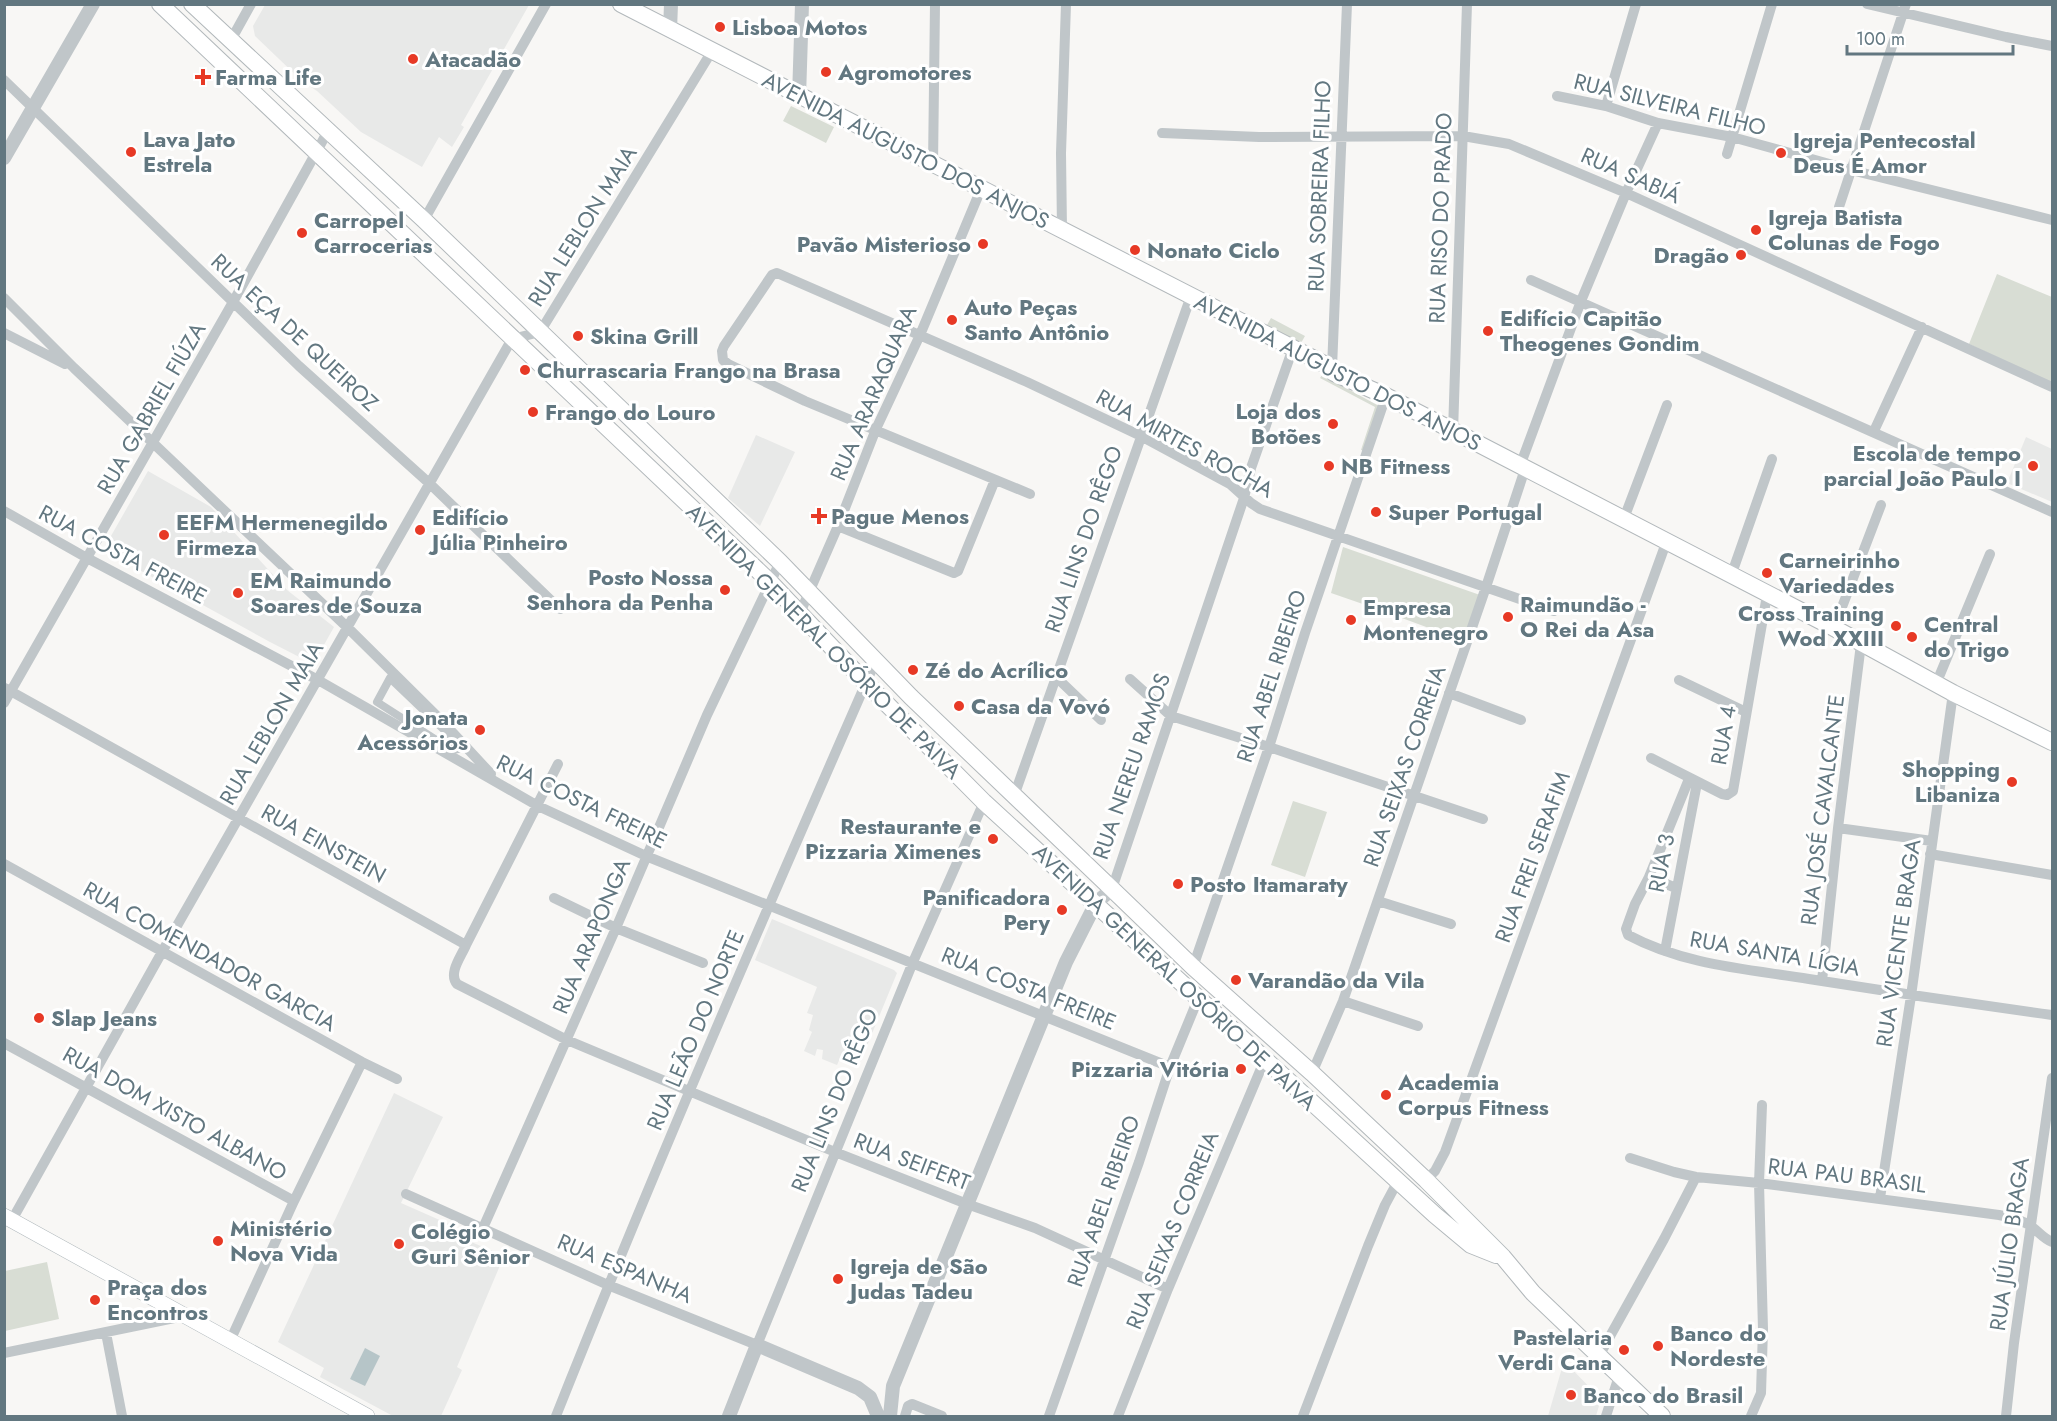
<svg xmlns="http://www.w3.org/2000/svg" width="2057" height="1421" viewBox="0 0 2057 1421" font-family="Jost,sans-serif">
  <rect width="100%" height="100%" fill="#f8f7f5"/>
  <!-- built -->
  <path fill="#e8e9e8" d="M265 5V4L529 5 461 125 464 127 452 147 439 137 422 167 361 132 317 91 302 81 255 36 253 26Z
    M756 435 795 452 760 526 728 498Z
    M2026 437 2052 449V502L2007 483Z
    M148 471 211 507 287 590 334 627 315 661 311 663 270 642 103 550Z
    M772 919 894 970 897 973 864 1053 852 1050 847 1058 841 1056 837 1065 822 1059 823 1050 817 1049 815 1056 804 1051 812 1032 809 1030 813 1015 807 1013 817 987 755 960Z
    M394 1093 443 1117 401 1203 451 1225 448 1232 504 1256 457 1367 462 1370 441 1416H393L320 1377 324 1368 278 1342Z
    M1564 1361 1601 1399 1596 1416H1548Z"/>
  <!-- green -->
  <path fill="#d8ddd4" d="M791 106 834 127 826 143 783 121Z
    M1997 274 2052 297V383L1969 344Z
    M1271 318 1305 336 1301 343 1267 325Z
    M1322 375 1379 406 1364 451 1361 450 1375 407 1320 378Z
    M1343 547 1480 595 1464 641 1383 611 1331 593Z
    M1293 801 1327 812 1305 877 1271 865Z
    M47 1262 59 1319 5 1331V1271Z"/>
  <!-- water -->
  <path fill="#b6c5c8" d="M365 1348 380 1356 365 1386 350 1379Z"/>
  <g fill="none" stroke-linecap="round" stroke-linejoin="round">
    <defs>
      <path id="secondary" d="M4 1216 367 1416"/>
      <path id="primary" d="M160 4 769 581 864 681 984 802 1435 1215 1471 1245 1496 1255
        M192 4 424 220 780 562 911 697 1112 889 1193 967 1312 1073 1426 1180 1503 1257 1533 1293 1662 1416
        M621 4 1332 368 1334 373 1386 396 1834 628 1953 693 2052 742"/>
    </defs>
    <!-- secondary casing -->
    <use href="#secondary" stroke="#b0b8bc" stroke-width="16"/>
    <!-- primary casing -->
    <use href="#primary" stroke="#b2b8bb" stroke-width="18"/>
    <!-- pedestrian -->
    <path stroke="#c0c6c9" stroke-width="8" d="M390 678 457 742 458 749 452 750 377 702Z"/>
    <!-- minor -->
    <path stroke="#c0c6c9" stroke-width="10" d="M1867 4 2006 37 2052 46
      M231 40 251 4
      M4 80 299 366 429 483 560 609
      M1557 96 1606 106 1658 123 1732 137 1851 170 2052 220
      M1606 106 1636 4
      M1162 133 1259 137 1463 136 1509 144 1626 193 2052 387
      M1727 154 1772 4
      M933 165 935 4
      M1839 207 1906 4
      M424 220 546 4
      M1062 230 1061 153 1066 4
      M1531 280 2052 512
      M4 298 74 368 348 628 440 719 491 774
      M4 333 65 364
      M1332 368 1347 4
      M1874 431 1922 327
      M1453 432 1467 4
      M1520 466 1581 301 1626 193 1658 123
      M1030 494 805 401 728 364 723 360 722 351 724 346 772 275 777 273 1027 382 1141 436 1230 484 1251 503 1260 509 1554 611
      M4 511 87 558 318 680 538 806 646 856 1170 1067
      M1623 521 1667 405
      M838 526 954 573 958 571 995 480
      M1731 576 1772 459
      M800 613 838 526 876 429 920 335 981 189
      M1834 628 1881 505
      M1056 677 1101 720
      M1130 679 1171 716 1269 747 1483 819
      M1679 680 1746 712
      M1936 684 1990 554
      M5 688 466 945
      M1449 693 1521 720
      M4 703 233 302 328 131
      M1651 758 1722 794 1727 795 1733 791 1767 595
      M558 764 466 945C461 957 448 973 457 984L567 1040 835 1152 967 1204 1035 1228 1168 1289
      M1689 779 1649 877 1635 904 1626 929 1628 935C1684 965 1747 969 1809 979 1890 992 1971 1004 2052 1015
      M1014 796 1191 296
      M1838 828 1932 841
      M1930 854 2052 875
      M4 864 362 1062 397 1079
      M1649 877 1676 888
      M1112 889 1244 498 1251 468 1293 348
      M554 898 616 928 703 963
      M1378 901 1451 924
      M1665 951 1697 783
      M1193 967 1269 747 1305 633 1386 396
      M1822 981 1838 828 1861 644
      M1343 1001 1418 1026
      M4 1043 294 1201
      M1312 1073 1343 1001 1486 587 1525 469
      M1630 1158 1674 1172 1696 1177 1759 1183 1999 1215C2010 1217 2023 1220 2032 1227 2040 1233 2043 1238 2052 1242
      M1426 1180 1435 1171 1445 1152 1666 543
      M406 1194 608 1285 757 1345 913 962 984 802
      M1880 1198 1911 996 1953 693
      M12 1220 162 952 512 339 540 332 712 51
      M483 1228 616 928 707 715 780 562
      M106 1333 122 1416
      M230 1341 294 1201 362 1062
      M4 1353 184 1316
      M1599 1356 1664 1239 1696 1177
      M556 1416C657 1162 766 911 876 660
      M905 1416 908 1406 912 1404 942 1416
      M1049 1416 1139 1162 1170 1067 1198 999
      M1118 1416 1168 1289 1265 1059
      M1303 1416 1368 1246 1385 1205 1399 1179
      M1606 1416 1619 1376
      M1751 1416 1761 1393 1763 1329 1759 1183 1762 1105
      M2006 1416 2014 1343 2052 1078"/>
    <!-- tertiary -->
    <path stroke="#c0c6c9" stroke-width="14" d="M670 30 671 4
      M799 97 802 4
      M4 158 93 4
      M729 1416 757 1345 858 1388 870 1397 878 1416
      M890 1416 893 1386 1066 962 1096 903 1112 889"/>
    <!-- secondary -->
    <use href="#secondary" stroke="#fff" stroke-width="15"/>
    <!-- primary -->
    <use href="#primary" stroke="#fff" stroke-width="16"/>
  </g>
  <!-- markers -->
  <g fill="#e73925" stroke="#fff" stroke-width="2">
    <circle cx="720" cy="27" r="6"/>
    <circle cx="413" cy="59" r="6"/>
    <circle cx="826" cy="72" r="6"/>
    <path d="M200 68h6v6h6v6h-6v6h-6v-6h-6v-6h6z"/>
    <circle cx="131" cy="152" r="6"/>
    <circle cx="1781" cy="153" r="6"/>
    <circle cx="1756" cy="230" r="6"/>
    <circle cx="302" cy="233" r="6"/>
    <circle cx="983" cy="244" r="6"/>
    <circle cx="1135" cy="250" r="6"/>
    <circle cx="1741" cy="255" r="6"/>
    <circle cx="952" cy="320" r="6"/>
    <circle cx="1488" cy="331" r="6"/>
    <circle cx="578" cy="336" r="6"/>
    <circle cx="525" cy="370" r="6"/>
    <circle cx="533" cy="412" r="6"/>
    <circle cx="1333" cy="424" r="6"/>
    <circle cx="1329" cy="466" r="6"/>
    <circle cx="2033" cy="466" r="6"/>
    <circle cx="1376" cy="512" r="6"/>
    <path d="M816 507h6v6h6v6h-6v6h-6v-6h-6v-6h6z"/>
    <circle cx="420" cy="530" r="6"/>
    <circle cx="164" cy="535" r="6"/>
    <circle cx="1767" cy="573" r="6"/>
    <circle cx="725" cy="590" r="6"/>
    <circle cx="238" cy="593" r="6"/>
    <circle cx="1508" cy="617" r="6"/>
    <circle cx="1351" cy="620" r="6"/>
    <circle cx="1896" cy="626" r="6"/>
    <circle cx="1912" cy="637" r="6"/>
    <circle cx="913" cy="670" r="6"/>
    <circle cx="959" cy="706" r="6"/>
    <circle cx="480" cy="730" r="6"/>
    <circle cx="2012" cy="782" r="6"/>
    <circle cx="993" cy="839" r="6"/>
    <circle cx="1178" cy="884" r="6"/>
    <circle cx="1062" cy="910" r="6"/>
    <circle cx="1236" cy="980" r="6"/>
    <circle cx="39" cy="1018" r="6"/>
    <circle cx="1241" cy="1069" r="6"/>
    <circle cx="1386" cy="1095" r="6"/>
    <circle cx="218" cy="1241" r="6"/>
    <circle cx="399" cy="1244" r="6"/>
    <circle cx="838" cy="1279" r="6"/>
    <circle cx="95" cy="1300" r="6"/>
    <circle cx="1658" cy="1346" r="6"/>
    <circle cx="1624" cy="1350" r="6"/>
    <circle cx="1571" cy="1395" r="6"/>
  </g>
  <g text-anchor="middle" stroke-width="6" stroke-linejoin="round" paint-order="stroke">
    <!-- poi labels -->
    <g font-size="22" font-weight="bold" fill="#627780" stroke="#fff" text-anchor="start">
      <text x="732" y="35">Lisboa Motos</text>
      <text x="425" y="67">Atacadão</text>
      <text x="838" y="80">Agromotores</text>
      <text x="215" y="85">Farma Life</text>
      <text x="143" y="147">Lava Jato<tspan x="143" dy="25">Estrela</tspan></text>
      <text x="1793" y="148">Igreja Pentecostal<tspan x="1793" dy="25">Deus É Amor</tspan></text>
      <text x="1768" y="225">Igreja Batista<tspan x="1768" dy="25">Colunas de Fogo</tspan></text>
      <text x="314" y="228">Carropel<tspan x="314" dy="25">Carrocerias</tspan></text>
      <text x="971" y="252" text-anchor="end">Pavão Misterioso</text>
      <text x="1147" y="258">Nonato Ciclo</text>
      <text x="1729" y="263" text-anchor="end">Dragão</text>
      <text x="964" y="315">Auto Peças<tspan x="964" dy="25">Santo Antônio</tspan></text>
      <text x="1500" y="326">Edifício Capitão<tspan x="1500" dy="25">Theogenes Gondim</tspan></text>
      <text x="590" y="344">Skina Grill</text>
      <text x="537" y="378">Churrascaria Frango na Brasa</text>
      <text x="1321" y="419" text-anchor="end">Loja dos<tspan x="1321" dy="25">Botões</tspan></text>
      <text x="545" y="420">Frango do Louro</text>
      <text x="2021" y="461" text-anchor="end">Escola de tempo<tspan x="2021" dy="25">parcial João Paulo I</tspan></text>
      <text x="1341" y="474">NB Fitness</text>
      <text x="1388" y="520">Super Portugal</text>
      <text x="831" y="524">Pague Menos</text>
      <text x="432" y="525">Edifício<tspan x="432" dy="25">Júlia Pinheiro</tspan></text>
      <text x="176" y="530">EEFM Hermenegildo<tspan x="176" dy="25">Firmeza</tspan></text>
      <text x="1779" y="568">Carneirinho<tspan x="1779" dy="25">Variedades</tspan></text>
      <text x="713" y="585" text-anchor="end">Posto Nossa<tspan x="713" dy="25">Senhora da Penha</tspan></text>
      <text x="250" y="588">EM Raimundo<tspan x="250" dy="25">Soares de Souza</tspan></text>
      <text x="1520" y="612">Raimundão -<tspan x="1520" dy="25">O Rei da Asa</tspan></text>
      <text x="1363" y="615">Empresa<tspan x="1363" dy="25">Montenegro</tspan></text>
      <text x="1884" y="621" text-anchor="end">Cross Training<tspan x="1884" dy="25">Wod XXIII</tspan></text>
      <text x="1924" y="632">Central<tspan x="1924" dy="25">do Trigo</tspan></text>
      <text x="925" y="678">Zé do Acrílico</text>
      <text x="971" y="714">Casa da Vovó</text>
      <text x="468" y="725" text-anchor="end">Jonata<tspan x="468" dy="25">Acessórios</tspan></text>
      <text x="2000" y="777" text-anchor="end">Shopping<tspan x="2000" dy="25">Libaniza</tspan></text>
      <text x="981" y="834" text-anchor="end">Restaurante e<tspan x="981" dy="25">Pizzaria Ximenes</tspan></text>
      <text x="1190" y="892">Posto Itamaraty</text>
      <text x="1050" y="905" text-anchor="end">Panificadora<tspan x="1050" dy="25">Pery</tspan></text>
      <text x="1248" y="988">Varandão da Vila</text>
      <text x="51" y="1026">Slap Jeans</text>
      <text x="1229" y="1077" text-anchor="end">Pizzaria Vitória</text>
      <text x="1398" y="1090">Academia<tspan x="1398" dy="25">Corpus Fitness</tspan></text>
      <text x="230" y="1236">Ministério<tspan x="230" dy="25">Nova Vida</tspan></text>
      <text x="411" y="1239">Colégio<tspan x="411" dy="25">Guri Sênior</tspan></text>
      <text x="850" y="1274">Igreja de São<tspan x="850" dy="25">Judas Tadeu</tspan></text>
      <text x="107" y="1295">Praça dos<tspan x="107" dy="25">Encontros</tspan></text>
      <text x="1670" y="1341">Banco do<tspan x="1670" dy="25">Nordeste</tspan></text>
      <text x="1612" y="1345" text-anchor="end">Pastelaria<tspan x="1612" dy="25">Verdi Cana</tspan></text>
      <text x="1583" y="1403">Banco do Brasil</text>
    </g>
    <!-- street labels -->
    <g font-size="22" fill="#627780" stroke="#fff">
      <text transform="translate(1670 104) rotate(14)" y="8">RUA SILVEIRA FILHO</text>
      <text transform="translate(906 150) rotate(27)" y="8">AVENIDA AUGUSTO DOS ANJOS</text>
      <text transform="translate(1631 175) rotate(24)" y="8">RUA SABIÁ</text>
      <text transform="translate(1319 186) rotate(-88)" y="8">RUA SOBREIRA FILHO</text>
      <text transform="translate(1440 218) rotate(-88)" y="8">RUA RISO DO PRADO</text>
      <text transform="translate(582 226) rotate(-58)" y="8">RUA LEBLON MAIA</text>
      <text transform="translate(295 332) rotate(43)" y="8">RUA EÇA DE QUEIROZ</text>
      <text transform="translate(1338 372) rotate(27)" y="8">AVENIDA AUGUSTO DOS ANJOS</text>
      <text transform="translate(873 393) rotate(-67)" y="8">RUA ARARAQUARA</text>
      <text transform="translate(151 408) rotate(-60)" y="8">RUA GABRIEL FIÚZA</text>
      <text transform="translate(1185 443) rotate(29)" y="8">RUA MIRTES ROCHA</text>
      <text transform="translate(1083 539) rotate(-71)" y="8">RUA LINS DO RÊGO</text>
      <text transform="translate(123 554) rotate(28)" y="8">RUA COSTA FREIRE</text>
      <text transform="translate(824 641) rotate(45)" y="8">AVENIDA GENERAL OSÓRIO DE PAIVA</text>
      <text transform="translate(1271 676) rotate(-72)" y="8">RUA ABEL RIBEIRO</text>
      <text transform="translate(271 723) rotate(-60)" y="8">RUA LEBLON MAIA</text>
      <text transform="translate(1723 735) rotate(-80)" y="8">RUA 4</text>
      <text transform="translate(1131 766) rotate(-71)" y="8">RUA NEREU RAMOS</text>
      <text transform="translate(1404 766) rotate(-71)" y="8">RUA SEIXAS CORREIA</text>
      <text transform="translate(582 801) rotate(26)" y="8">RUA COSTA FREIRE</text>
      <text transform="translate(1822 810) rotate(-83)" y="8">RUA JOSÉ CAVALCANTE</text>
      <text transform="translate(324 843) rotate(29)" y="8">RUA EINSTEIN</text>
      <text transform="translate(1532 857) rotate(-70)" y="8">RUA FREI SERAFIM</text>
      <text transform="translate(1661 863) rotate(-79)" y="8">RUA 3</text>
      <text transform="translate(591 936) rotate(-67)" y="8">RUA ARAPONGA</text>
      <text transform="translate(1898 943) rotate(-82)" y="8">RUA VICENTE BRAGA</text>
      <text transform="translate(1775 953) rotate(10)" y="8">RUA SANTA LÍGIA</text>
      <text transform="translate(210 956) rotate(29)" y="8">RUA COMENDADOR GARCIA</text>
      <text transform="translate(1175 977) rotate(43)" y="8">AVENIDA GENERAL OSÓRIO DE PAIVA</text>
      <text transform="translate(1029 988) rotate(22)" y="8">RUA COSTA FREIRE</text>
      <text transform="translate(695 1030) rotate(-67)" y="8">RUA LEÃO DO NORTE</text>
      <text transform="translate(834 1100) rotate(-68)" y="8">RUA LINS DO RÊGO</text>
      <text transform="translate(175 1113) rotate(29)" y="8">RUA DOM XISTO ALBANO</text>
      <text transform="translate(912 1161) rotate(21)" y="8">RUA SEIFERT</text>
      <text transform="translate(1847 1175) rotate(7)" y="8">RUA PAU BRASIL</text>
      <text transform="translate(1103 1201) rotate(-71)" y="8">RUA ABEL RIBEIRO</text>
      <text transform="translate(1172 1230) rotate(-68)" y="8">RUA SEIXAS CORREIA</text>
      <text transform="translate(2009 1244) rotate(-82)" y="8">RUA JÚLIO BRAGA</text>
      <text transform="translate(625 1268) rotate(23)" y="8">RUA ESPANHA</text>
    </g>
  </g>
  <!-- border -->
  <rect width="2057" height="1421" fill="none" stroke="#627780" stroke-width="12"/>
  <!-- scale -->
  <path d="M1847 45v9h166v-9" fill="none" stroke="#627780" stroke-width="3"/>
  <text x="1856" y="45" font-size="18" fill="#627780" stroke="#ffffff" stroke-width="4.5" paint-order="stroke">100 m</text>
</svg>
